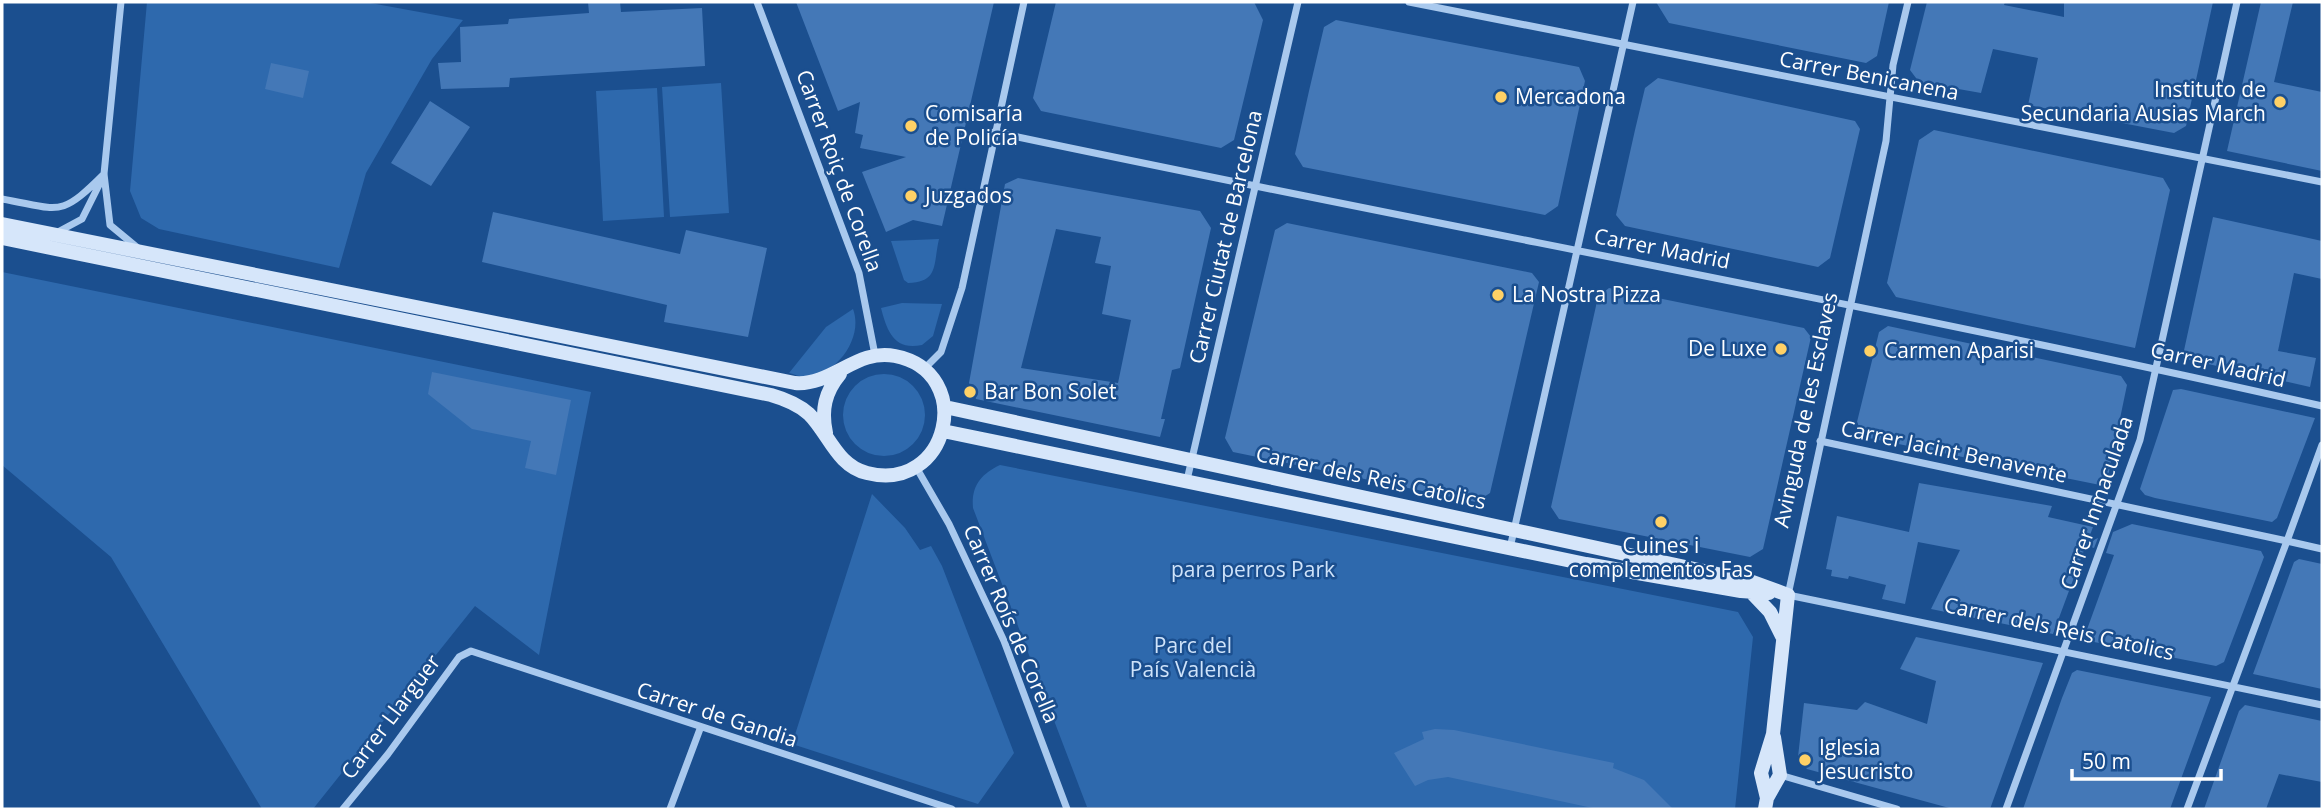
<svg xmlns="http://www.w3.org/2000/svg" width="2324" height="811" viewBox="0 0 2324 811" font-family="'Open Sans',sans-serif">
  <rect width="100%" height="100%" fill="#1b4f8f"/>
  <!-- green -->
  <path fill="#2e69ad" d="M147 2H365L463 20 432 59 366 173 339 268 159 229 141 218 130 191Z
    M721 83 729 213 670 217 662 87Z
    M657 88 664 217 603 221 596 91Z
    M939 239C933 265 939 282 908 283L904 280 891 241Z
    M2 272 591 392 539 655 475 606 313 809H262L111 557 2 465Z
    M902 303 942 304 933 336 922 345C894 351 887 331 881 308Z
    M853 309C864 338 836 376 805 377 800 377 794 374 789 373L826 327Z
    M843 415a41 41 0 1 1 82 0a41 41 0 1 1-82 0Z
    M1000 465 1738 612 1753 637 1735 809 1087 807 973 508C971 486 981 474 1000 465Z
    M872 494 905 528 920 550 931 546 942 566 1014 753 978 804 792 744Z"/>
  <!-- building -->
  <path fill="#4478b7" fill-rule="evenodd" d="M588 2H620L621 12 702 8 705 66 510 78 509 87 441 89 438 63 461 62 460 27 508 24 509 19 589 13Z
    M796 2H994L942 226 913 220 886 232 862 172 906 157 860 148 863 135 855 133 860 102 838 111Z
    M1056 2H1254L1263 20 1234 140 1221 148 1041 111 1033 98Z
    M1656 2H1889L1877 56 1866 63 1669 23Z
    M1927 2H2005L2004 5 2064 17V2H2213L2186 126 2174 133 2028 105 2038 58 1993 49 1981 93 1919 82 1910 70Z
    M2261 2H2293L2274 82 2322 92V171L2227 151Z
    M1336 20 1579 67 1585 81 1558 206 1545 215 1303 167 1295 154 1309 91 1324 27Z
    M271 63 309 71 303 98 265 89Z
    M1658 78 1855 121 1860 129 1830 258 1818 267 1625 226 1616 215 1635 130 1645 88Z
    M430 101 470 127 431 186 391 163Z
    M1934 130 2163 178 2170 190 2135 348 1896 297 1887 283 1919 140Z
    M1018 178 1200 211 1211 228 1180 368 1172 370 1161 419H1165L1160 437 976 399 969 383 1005 184ZM1056 229 1101 237 1095 263 1111 266 1102 314 1131 320 1118 383 1021 368Z
    M493 212 680 254 686 230 767 248 748 337 664 322 667 305 482 262Z
    M2213 217 2322 241V279L2294 273 2278 351 2316 358 2310 387 2186 359 2183 355Z
    M1287 223 1532 273 1539 282 1490 493 1476 502 1233 452 1225 438 1275 230Z
    M1609 288 1804 328 1811 337 1763 549 1750 557 1559 519 1551 507 1598 297Z
    M1888 326 2121 376 2127 385 2107 481 2100 485 1864 437 1857 422 1879 332Z
    M432 372 571 400 556 475 525 468 531 441 472 429 428 394Z
    M2181 389 2315 418 2277 518 2272 522 2155 498 2145 495 2140 489 2173 390Z
    M1919 483 2052 506 2048 517 2093 527 2087 543 2098 538 2094 548 2086 545 2053 634 1931 609 1960 550 1918 542 1905 604 1882 599 1886 585 1849 576 1848 579 1831 576 1832 570 1826 569 1837 516 1909 532Z
    M2132 524 2261 551 2264 557 2224 662 2216 666 2089 641 2085 635 2114 555 2106 553 2113 532Z
    M2299 559 2322 564V689L2253 674 2294 562Z
    M1916 637 2043 663 1990 809H1953L1898 794 1807 769 1798 757 1804 703 1857 710 1865 702 1927 724 1936 681 1900 669Z
    M2077 670 2211 697 2170 809H2023L2062 698 2072 673Z
    M2245 705 2322 721V782L2279 774 2266 809H2204L2239 711Z
    M1435 729 1454 730 1614 763 1613 768 1644 780 1673 809H1597L1448 777 1428 780 1415 786 1394 753 1424 739 1422 732Z"/>
  <g fill="none" stroke-linecap="round" stroke-linejoin="round">
    <!-- street -->
    <path stroke="#a9c9ee" stroke-width="7" d="M121 2 104 174 110 225 139 249
      M757 2 859 273 875 355
      M1409 2 2322 182
      M1908 2 1893 65 1886 141 1788 595 2322 705
      M994 132C1437 226 1881 306 2322 406
      M2 199C60 209 59 219 104 174
      M56 233 82 219 101 181
      M924 369 941 352 962 288 1024 2
      M1820 441 2287 541 2187 809
      M2322 445 2287 541 2322 549
      M916 467 949 524 1004 641 1067 809
      M1187 480 1298 2
      M1510 548 1633 2
      M1780 775 1897 809
      M343 809 388 754 459 657 471 651 952 809
      M670 809 700 729
      M2006 809 2140 440 2237 2"/>
    <!-- secondary -->
    <path stroke="#d6e6fa" stroke-width="14" d="M2 224 795 383C832 386 857 348 895 356 977 372 949 494 867 473 837 466 829 434 809 414 798 404 785 399 771 395L2 238
      M945 407 1750 581 1788 595
      M943 431 1586 564 1741 591 1769 593
      M826 433C821 410 825 392 840 374
      M1751 592 1770 612 1782 636
      M1767 798 1780 775 1774 737
      M1765 809 1767 798 1761 773 1773 734 1788 595"/>
  </g>
  <!-- markers -->
  <g fill="#ffd166" stroke="#1b4f8f" stroke-width="2.5">
    <circle cx="1501" cy="97" r="7"/>
    <circle cx="2280" cy="102" r="7"/>
    <circle cx="911" cy="126" r="7"/>
    <circle cx="911" cy="196" r="7"/>
    <circle cx="1498" cy="295" r="7"/>
    <circle cx="1781" cy="349" r="7"/>
    <circle cx="1870" cy="351" r="7"/>
    <circle cx="970" cy="392" r="7"/>
    <circle cx="1661" cy="522" r="7"/>
    <circle cx="1805" cy="760" r="7"/>
  </g>
  <g text-anchor="middle" stroke-width="5" stroke-linejoin="round" paint-order="stroke">
    <!-- street labels -->
    <g font-size="21" fill="#fff" stroke="#1b4f8f">
      <text transform="translate(1869 76) rotate(11)" y="7">Carrer Benicanena</text>
      <text transform="translate(839 171) rotate(70)" y="7">Carrer Roiç de Corella</text>
      <text transform="translate(1226 237) rotate(-77)" y="7">Carrer Ciutat de Barcelona</text>
      <text transform="translate(1662 249) rotate(11)" y="7">Carrer Madrid</text>
      <text transform="translate(2218 365) rotate(13)" y="7">Carrer Madrid</text>
      <text transform="translate(1806 410) rotate(-78)" y="7">Avinguda de les Esclaves</text>
      <text transform="translate(1954 452) rotate(12)" y="7">Carrer Jacint Benavente</text>
      <text transform="translate(1371 478) rotate(12)" y="7">Carrer dels Reis Catolics</text>
      <text transform="translate(2097 503) rotate(-71)" y="7">Carrer Inmaculada</text>
      <text transform="translate(1011 624) rotate(67)" y="7">Carrer Roís de Corella</text>
      <text transform="translate(2059 629) rotate(12)" y="7">Carrer dels Reis Catolics</text>
      <text transform="translate(717 715) rotate(18)" y="7">Carrer de Gandia</text>
      <text transform="translate(391 717) rotate(-53)" y="7">Carrer Llarguer</text>
    </g>
    <!-- poi labels -->
    <g font-size="21" fill="#fff" stroke="#1b4f8f" text-anchor="start">
      <text x="2266" y="97" text-anchor="end">Instituto de<tspan x="2266" dy="24">Secundaria Ausias March</tspan></text>
      <text x="1515" y="104">Mercadona</text>
      <text x="925" y="121">Comisaría<tspan x="925" dy="24">de Policía</tspan></text>
      <text x="925" y="203">Juzgados</text>
      <text x="1512" y="302">La Nostra Pizza</text>
      <text x="1767" y="356" text-anchor="end">De Luxe</text>
      <text x="1884" y="358">Carmen Aparisi</text>
      <text x="984" y="399">Bar Bon Solet</text>
      <text x="1661" y="553" text-anchor="middle">Cuines i<tspan x="1661" dy="24">complementos Fas</tspan></text>
      <text x="1819" y="755">Iglesia<tspan x="1819" dy="24">Jesucristo</tspan></text>
    </g>
    <!-- park labels -->
    <g font-size="21" fill="#cfe3fa" stroke="#1b4f8f">
      <text x="1253" y="577">para perros Park</text>
      <text x="1193" y="653">Parc del<tspan x="1193" dy="24">País Valencià</tspan></text>
    </g>
  </g>
  <!-- border -->
  <rect width="2324" height="811" fill="none" stroke="#ffffff" stroke-width="7"/>
  <!-- scale -->
  <path d="M2072 769v10h149v-10" fill="none" stroke="#ffffff" stroke-width="3.5"/>
  <text x="2082" y="769" font-size="21" fill="#ffffff" stroke="#1b4f8f" stroke-width="5" paint-order="stroke">50 m</text>
</svg>
